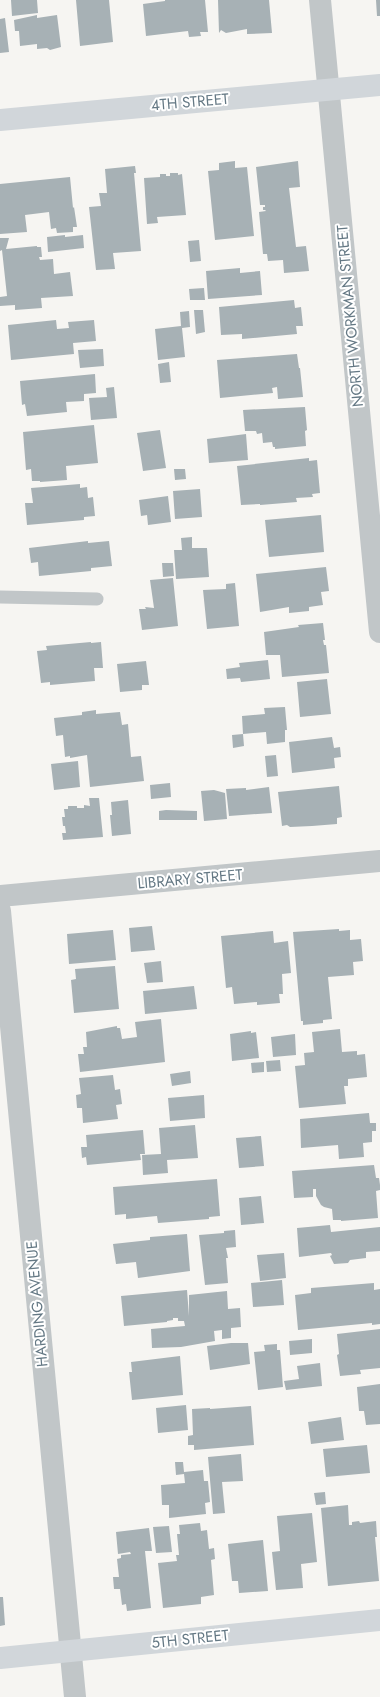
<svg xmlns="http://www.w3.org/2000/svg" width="380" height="1697" viewBox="0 0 380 1697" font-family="Jost,sans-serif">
  <rect width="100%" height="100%" fill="#f6f5f2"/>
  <!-- building -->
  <path fill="#a7b1b5" d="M11 0H37L38 13 12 16Z
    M76 0H109L113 42 80 46Z
    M165 0H205L208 32H200L201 36 189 37 188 31 146 36 143 4 165 1Z
    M218 0H269L272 33 247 34V29L226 33 221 30 219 33Z
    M376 0H380V16H377Z
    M37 15V18L57 15 61 47 50 50 47 48 37 49V44L20 46 19 31H15L14 20Z
    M5 18 9 52 0 53V19Z
    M235 161V168L247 167 254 236 215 240 208 171 219 170V163Z
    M298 161 300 187 289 188 296 247 306 246 309 271 284 273 283 260 268 261 267 254H263L259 212 266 211 265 210H263V207H265V205H260L256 167Z
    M135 166 136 173H134L141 251 113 253 115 269 96 270 89 207 101 206 99 193H107L105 169Z
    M170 173H178V175L182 174 186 215 157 217 158 223 147 224 144 178 160 177V174H166V176H170Z
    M70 177 73 208 74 207 77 227H73V232L57 233 56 228 51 229 49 212 25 215 27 232 0 234V184Z
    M65 235V237L83 235 84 248 48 252 47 237Z
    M0 238H9L6 249 37 246V247H41L42 257H39L40 260 53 259 54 274 70 272 73 296 41 298 42 308 15 310V305L0 306V297L7 296 2 250 0 251Z
    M199 240 201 261 190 262 188 241Z
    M240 268V273L260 271 262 295 208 299 206 271Z
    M204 288 205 300H190L189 289Z
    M294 300 295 308 301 307 303 326H296L297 334 242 339V334L221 335 219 307Z
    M194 310H203L205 332 196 334Z
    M189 311 190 327 182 328 185 357 158 360 155 329 181 326 180 312Z
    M56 320 57 329 69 328 68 322 94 320 96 341 73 343 74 354 11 360 8 325Z
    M103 349 104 366 80 368 78 350Z
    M297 354 299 368H300L303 397 278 399 277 387 272 388 273 393 220 398 217 360Z
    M169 362 171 382 160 383 158 364Z
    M95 374 96 393 84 394V401L66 402 67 412 27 416 25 404 22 405 20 381Z
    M114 387 117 418 91 420 89 398 107 397 106 388Z
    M305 407 307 430 305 431 306 446 275 449V447H273L272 442 263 443 262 433 257 434 256 431H245L243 410Z
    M94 425 98 463 66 466 67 480 40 482V481H32L31 469 26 470 23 432Z
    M160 430 166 468 143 471 137 433Z
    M246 434 248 460 209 463 207 439Z
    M309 458V461L317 460 320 493 312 494 313 497 296 498 297 502 260 505V504L241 505 237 466Z
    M174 469H185L186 479 175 480Z
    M80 484V488L87 487 88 498 93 497 95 516 84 517V520L27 525 25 503H33L31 488Z
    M200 489 202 517 175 519 173 491Z
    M168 496 171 522 148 525 147 515 141 516 139 500Z
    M321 515 324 552 269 557 265 520Z
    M192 537V548H207L209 577 176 579 174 550H182L181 538Z
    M88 541V543L109 541 112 566 91 568V571L39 576 38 562 31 563 29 548Z
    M162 563H173L174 576 163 577Z
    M326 567 329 591 321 592 323 605 309 607V611L289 613V607L260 612 256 574Z
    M173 578 178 626 142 630 139 609H146L145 607 154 608 150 580Z
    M235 583 239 626 207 629 203 590 226 589V584Z
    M323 623 325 640H323L324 645H326L329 673 282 677 280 655H266L264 632 299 627 298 625Z
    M91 642V643L101 642 103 668H94L95 681 50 685V682L41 683 37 651 47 650 46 646Z
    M268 660 270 679 241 682 240 678 227 679 226 669 240 667 239 663Z
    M146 661 149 685H142V690L120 692 117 664Z
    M327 679 331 714 300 717 297 682Z
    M285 707 287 730H285V742L267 744 266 732 243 734 244 746 233 748 232 735 243 734 242 716 265 714 264 708Z
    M96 710V714L120 712 122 725 128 724 131 757 141 756 144 781 90 787 87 755 70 758V756L65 757 63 735 56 736 54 718 82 715V712Z
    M332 737 334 748 340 747 341 757 334 758 335 768 292 773 289 742Z
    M276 755 278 776 267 777 265 756Z
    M78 761 80 787 54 790 51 764Z
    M170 783 171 797 151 799 150 785Z
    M339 786 342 817 337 818V824L312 826 290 827 287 825 282 826 278 792Z
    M269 787 272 813 229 816 226 789 246 788V790Z
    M214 790 225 793 227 819 204 821 201 791Z
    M89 798H99L103 837 63 840 62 833H66L65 826H63L62 817H65L64 809H68V806H77V808H84V805L90 806Z
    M128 800 131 834 112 836 110 815H112L111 802Z
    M166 810 197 811V820H159V811Z
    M152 926 155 950 131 952 129 928Z
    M339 929V931L350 930V940L361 939 363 961 353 962 354 975 328 977 332 1019 323 1020V1023L303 1025V1021H301L293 932Z
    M113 930 116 960 69 964 67 934Z
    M273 931 274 943 288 941 291 973 282 974 283 994H279L280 1003 257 1005V1002L234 1004 232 987 226 988 221 936Z
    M161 961 163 982 147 983 144 963Z
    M115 966 119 1009 74 1013 71 980 76 979 75 969Z
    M194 986 197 1009 145 1014 143 991Z
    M161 1019 165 1062 80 1072 78 1054H84L83 1047H87L86 1032 117 1026V1028H120L122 1039 137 1037 135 1022Z
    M340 1029 342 1052 357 1051V1055L365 1054 367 1077 348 1079V1086H344L346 1104 299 1108 295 1066 305 1065 304 1053 314 1052 312 1032Z
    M251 1031V1033L256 1032 259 1058 232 1061 230 1034Z
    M295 1034 296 1055 273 1057 271 1037Z
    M280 1060 281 1071 267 1072 266 1061Z
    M264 1062V1072L252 1073 251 1063Z
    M190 1071 191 1083 172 1086 170 1074Z
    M113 1075 115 1090 120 1089 122 1104 116 1105 118 1119 83 1123 82 1108H77L76 1095 81 1094 79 1078Z
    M204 1095 205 1118 170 1121 168 1098Z
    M369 1113 370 1123H376V1131H372V1142L363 1143 364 1157 339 1159 338 1145 301 1148 300 1119Z
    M195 1125 198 1158 167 1160 168 1173 143 1175 142 1155 161 1154 159 1128Z
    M143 1130 145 1154H140L141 1160 87 1165 86 1157 82 1158 81 1147H87L86 1135Z
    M261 1136 264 1166 239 1168 236 1138Z
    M374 1165 376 1178H379L380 1185V1190L376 1191 378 1218 341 1221V1220H333L332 1209 324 1207 321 1205 316 1196V1189H313V1197L294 1198 292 1171Z
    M217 1179 220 1216 209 1217V1219L158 1223 157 1216 126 1219V1214L115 1215 113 1187Z
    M261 1196 264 1223 241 1225 239 1198Z
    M330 1225 331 1232 380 1227V1251L366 1252V1258L350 1260 348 1263 334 1264 330 1256 332 1255 331 1253 299 1257 297 1228Z
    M235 1230 236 1247 226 1248 228 1258H226L228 1283 205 1285 199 1235 224 1233V1231Z
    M187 1234 190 1271 138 1278 136 1262 116 1264 113 1244 150 1240V1237Z
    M284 1253 286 1278 260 1281 257 1255Z
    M282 1280 284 1305 253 1307 251 1283Z
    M374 1283V1290L380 1289V1324L372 1325V1323L298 1330 295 1295 311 1293V1288Z
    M187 1290 189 1316V1295L227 1291 228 1309 240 1308 241 1327 231 1328V1338L222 1339V1330L214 1331 215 1341 181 1347 152 1348 151 1329 185 1326 184 1321H178V1318H173V1320L167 1321V1322L124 1326 121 1296Z
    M380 1329V1368L360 1370 361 1374 340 1376 337 1355 339 1354 337 1334Z
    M312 1339V1353L290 1355 289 1341Z
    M231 1343H248L250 1364 210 1370 207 1346Z
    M277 1344V1350H280L283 1387 258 1390 254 1352 265 1351 264 1345Z
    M180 1356 183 1395 132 1400 129 1372H132L131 1362Z
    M320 1363 322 1386 286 1390 284 1381 299 1379 297 1366Z
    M380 1384V1424L366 1425 364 1411H359L357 1387Z
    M186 1405 188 1430 158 1433 156 1408Z
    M251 1406 254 1445 194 1450V1445H188V1436L193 1435 192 1409 210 1408V1409Z
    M341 1417 344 1440 311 1444 308 1422Z
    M367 1445 370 1473 326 1477 323 1449Z
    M241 1454 243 1481 222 1482 225 1513 213 1514 208 1457Z
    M175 1462H183L184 1472 203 1470 204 1481H208L210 1502 205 1503 206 1514 169 1518V1505H162L161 1485 185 1483 184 1474 176 1475Z
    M325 1492 326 1504 316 1505 314 1493Z
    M348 1505 349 1525H352V1522L359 1521 360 1523 376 1521 377 1537H375L379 1581 328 1586 321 1508Z
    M312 1513 317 1562 301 1564 303 1588 276 1590 272 1552 280 1551 277 1516Z
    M200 1523 201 1531 207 1530 209 1549 214 1548 215 1559 211 1560 214 1595 201 1597V1604L163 1608 158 1563 177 1561 176 1555H179L177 1534H180L179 1525Z
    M169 1526 172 1552 156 1553 153 1527Z
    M149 1528 152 1551H145L151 1608 127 1611 126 1604 122 1605 120 1589H114L113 1577H119L117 1559 121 1558V1555L131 1554 130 1552 118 1554 116 1532Z
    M263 1540 268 1591 239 1593 238 1581H232L228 1544Z
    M0 1597H3L5 1625 0 1626Z"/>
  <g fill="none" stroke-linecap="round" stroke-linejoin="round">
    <!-- lane -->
    <path stroke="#c1c6c8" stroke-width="13" d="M0 597 97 599"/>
    <!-- street -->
    <path stroke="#c1c6c8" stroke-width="22" d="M320 0 380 632
      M0 896 380 861
      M0 911 75 1697"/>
    <!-- secondary -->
    <path stroke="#d1d6da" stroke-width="22" d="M0 120 380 85
      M0 1658 380 1620"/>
  </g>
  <g text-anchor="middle" stroke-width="4" stroke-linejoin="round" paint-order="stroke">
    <!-- street labels -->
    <g font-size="15" fill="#647884" stroke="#fff">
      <text transform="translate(190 102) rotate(-5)" y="5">4TH STREET</text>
      <text transform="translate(350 316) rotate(-95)" y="5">NORTH WORKMAN STREET</text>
      <text transform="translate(190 879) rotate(-5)" y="5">LIBRARY STREET</text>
      <text transform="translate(37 1304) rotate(-95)" y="5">HARDING AVENUE</text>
      <text transform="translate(190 1639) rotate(-6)" y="5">5TH STREET</text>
    </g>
  </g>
</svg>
